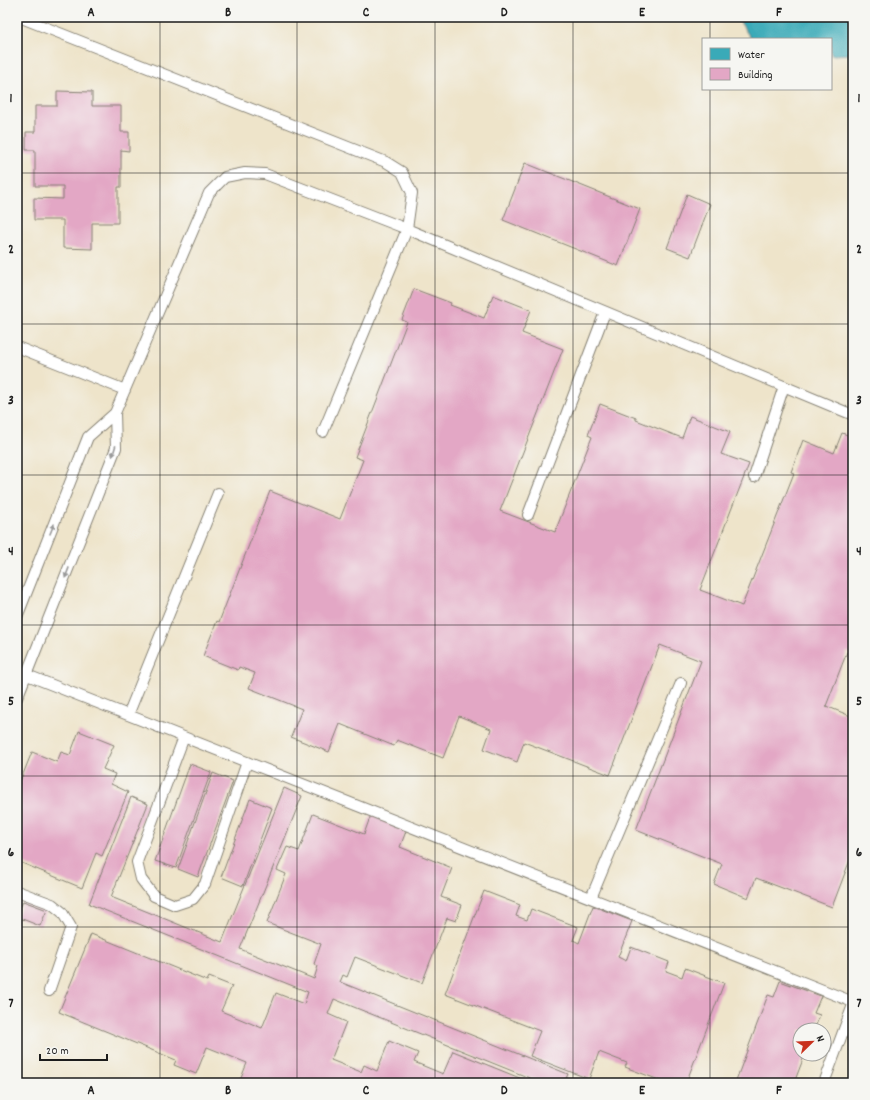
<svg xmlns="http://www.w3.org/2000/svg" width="870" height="1100" viewBox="0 0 870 1100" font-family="Dekko,sans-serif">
  <rect width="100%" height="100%" fill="#f6f6f2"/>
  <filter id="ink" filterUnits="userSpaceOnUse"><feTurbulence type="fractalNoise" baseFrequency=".025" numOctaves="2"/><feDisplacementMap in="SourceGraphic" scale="8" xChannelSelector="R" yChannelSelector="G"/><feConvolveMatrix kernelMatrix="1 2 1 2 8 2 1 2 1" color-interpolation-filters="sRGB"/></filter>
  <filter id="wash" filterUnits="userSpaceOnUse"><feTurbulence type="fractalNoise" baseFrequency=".012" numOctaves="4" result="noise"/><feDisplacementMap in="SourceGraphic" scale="16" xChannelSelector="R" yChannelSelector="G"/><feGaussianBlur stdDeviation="0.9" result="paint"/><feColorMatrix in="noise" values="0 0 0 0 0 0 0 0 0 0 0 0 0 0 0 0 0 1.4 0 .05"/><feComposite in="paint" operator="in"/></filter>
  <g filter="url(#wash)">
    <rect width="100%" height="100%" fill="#eee4ca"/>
    <!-- water -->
    <path fill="#3aaab8" stroke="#2b636a" d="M737 17H853V54L831 55V39H751Z"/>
    <g id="blocks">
      <!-- building -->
      <path fill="#e3a7c5" d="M57 91 92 92V106H121V132H129V151L121 150V187H118V223H92V249L63 248V220H34V198L63 199V186H35V150H26V132H35V106H57Z
        M525 163 640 209 618 266 503 220Z
        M687 194 710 204 690 257 667 248Z
        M414 289 451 303 450 305 484 318 493 295 531 310 522 333 563 349 500 511 555 532 592 437 588 435 600 404 636 418V420L682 438 690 416 730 432 721 454 749 464 700 590 742 606 794 473 791 472 803 440 834 453 842 433 853 437V654L847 652 826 706 853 717V852L832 907 756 878 748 898 714 884 722 864 636 830 701 661 660 645 610 775 524 742 517 762 484 749 491 729 459 716 443 758 397 740 394 746 340 724 329 752 291 737 302 709 249 688 255 673 239 667 238 670 203 656 217 621 219 622 270 491 340 519 363 460 355 457 407 322 402 320Z
        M79 731 114 745 103 769 115 774 111 784 128 792 102 856 96 853 82 888 17 861V789L32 752 57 762 61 752 70 755Z
        M190 764 211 772 176 868 155 861Z
        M213 773 233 781 198 877 178 869Z
        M284 788 302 796 240 949 314 979 318 966 314 964 321 944 267 923 286 874 277 870 287 847 299 851 313 814 364 834 372 812 408 826 400 847 452 868 441 897 462 905 456 921 447 918 422 983 355 957 347 977 343 975 340 982 568 1074 564 1083H542L334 999 328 1014 346 1022 331 1060 361 1072 364 1065 377 1071 389 1041 418 1053 414 1062 443 1074 453 1051 532 1083H239L247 1063 207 1047 196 1074 174 1065 176 1060 59 1012 91 934 207 981 209 977 232 986 221 1011 262 1028 276 993 304 1004 308 992 89 904 131 797 148 804 111 897 222 942Z
        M250 799 272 808 243 886 221 877Z
        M484 891 520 905 516 916 527 920 531 909 578 927 573 940 579 943 593 906 632 921 618 957 626 961 631 947 669 962 666 971 682 977 685 968 724 983 686 1083H667L625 1067 627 1063 599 1052 589 1079 530 1056 540 1031 445 994Z
        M23 901 47 910 40 926 17 917Z
        M780 981 821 996 814 1013 820 1015 814 1030H800V1054H805L794 1083H735L768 995 774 997Z"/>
    </g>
  </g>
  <g filter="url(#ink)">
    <use href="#blocks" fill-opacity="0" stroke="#858073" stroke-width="1"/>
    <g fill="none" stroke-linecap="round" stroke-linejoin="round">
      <defs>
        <path id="lane" d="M19 17 386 162 402 172 412 193 407 229 323 432
          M17 347 125 390
          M754 477 784 386
          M528 515 605 312
          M17 617 88 437 115 413
          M17 671 853 1002
          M17 698 116 448 115 413 209 193 225 177 245 173 265 174 407 229 853 415
          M128 715 218 493
          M184 737 137 862 141 879 154 896 175 905 193 899 205 884 247 762
          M17 891 52 904 62 912 71 927 49 991
          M591 898 681 683
          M824 1083 853 1005"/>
      </defs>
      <!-- lane casing -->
      <use href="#lane" stroke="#858073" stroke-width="12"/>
      <!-- lane -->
      <use href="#lane" stroke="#fff" stroke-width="10"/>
    </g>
    <!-- one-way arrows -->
    <defs><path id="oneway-solid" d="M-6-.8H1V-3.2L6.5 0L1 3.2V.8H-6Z"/></defs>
    <g fill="#999">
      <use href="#oneway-solid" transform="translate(114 451) rotate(107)"/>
      <use href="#oneway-solid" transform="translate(52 529) rotate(-68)"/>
      <use href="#oneway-solid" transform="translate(67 573) rotate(111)"/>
    </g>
  </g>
  <!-- grid -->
  <path fill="none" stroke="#1c1c1c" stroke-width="1" stroke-opacity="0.55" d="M160 17V1083M297 17V1083M435 17V1083M573 17V1083M710 17V39M710 89V1083M17 173H853M17 324H853M17 475H853M17 625H853M17 776H853M17 927H853"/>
  <!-- margin -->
  <rect width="870" height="1100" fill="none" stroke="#f6f6f2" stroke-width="44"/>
  <!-- legend -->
  <rect x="702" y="38" width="130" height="52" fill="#f6f6f2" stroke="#9f9f9c"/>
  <rect x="710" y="48" width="20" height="12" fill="#3aaab8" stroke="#9f9f9c"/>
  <text x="738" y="58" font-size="12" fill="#1c1c1c">Water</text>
  <rect x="710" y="68" width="20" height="12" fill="#e3a7c5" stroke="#9f9f9c"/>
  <text x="738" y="78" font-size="12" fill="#1c1c1c">Building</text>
  <!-- north arrow -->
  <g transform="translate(812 1042) rotate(67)"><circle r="19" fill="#f6f6f2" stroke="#9f9f9c"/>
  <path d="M0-3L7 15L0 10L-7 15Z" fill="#c8321e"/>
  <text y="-6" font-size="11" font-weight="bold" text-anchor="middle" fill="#1c1c1c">N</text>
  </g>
  <!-- scale -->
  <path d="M40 1054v6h67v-6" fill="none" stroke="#1c1c1c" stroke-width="2"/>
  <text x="46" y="1054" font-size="12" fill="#1c1c1c" stroke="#f6f6f2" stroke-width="3" paint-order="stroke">20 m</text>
  <rect x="22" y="22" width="826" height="1056" fill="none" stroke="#1c1c1c" stroke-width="1.5"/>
  <g font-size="13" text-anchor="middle" font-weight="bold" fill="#1c1c1c">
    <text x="91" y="16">A</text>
    <text x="228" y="16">B</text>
    <text x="366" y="16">C</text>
    <text x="504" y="16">D</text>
    <text x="642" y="16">E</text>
    <text x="779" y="16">F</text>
    <text x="11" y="102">1</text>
    <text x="859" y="102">1</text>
    <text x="11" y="253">2</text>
    <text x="859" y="253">2</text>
    <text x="11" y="404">3</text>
    <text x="859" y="404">3</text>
    <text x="11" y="555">4</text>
    <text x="859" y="555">4</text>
    <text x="11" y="705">5</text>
    <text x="859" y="705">5</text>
    <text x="11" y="856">6</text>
    <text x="859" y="856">6</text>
    <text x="11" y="1007">7</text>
    <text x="859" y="1007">7</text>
    <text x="91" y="1094">A</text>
    <text x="228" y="1094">B</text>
    <text x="366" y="1094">C</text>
    <text x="504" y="1094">D</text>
    <text x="642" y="1094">E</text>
    <text x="779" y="1094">F</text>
  </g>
</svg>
